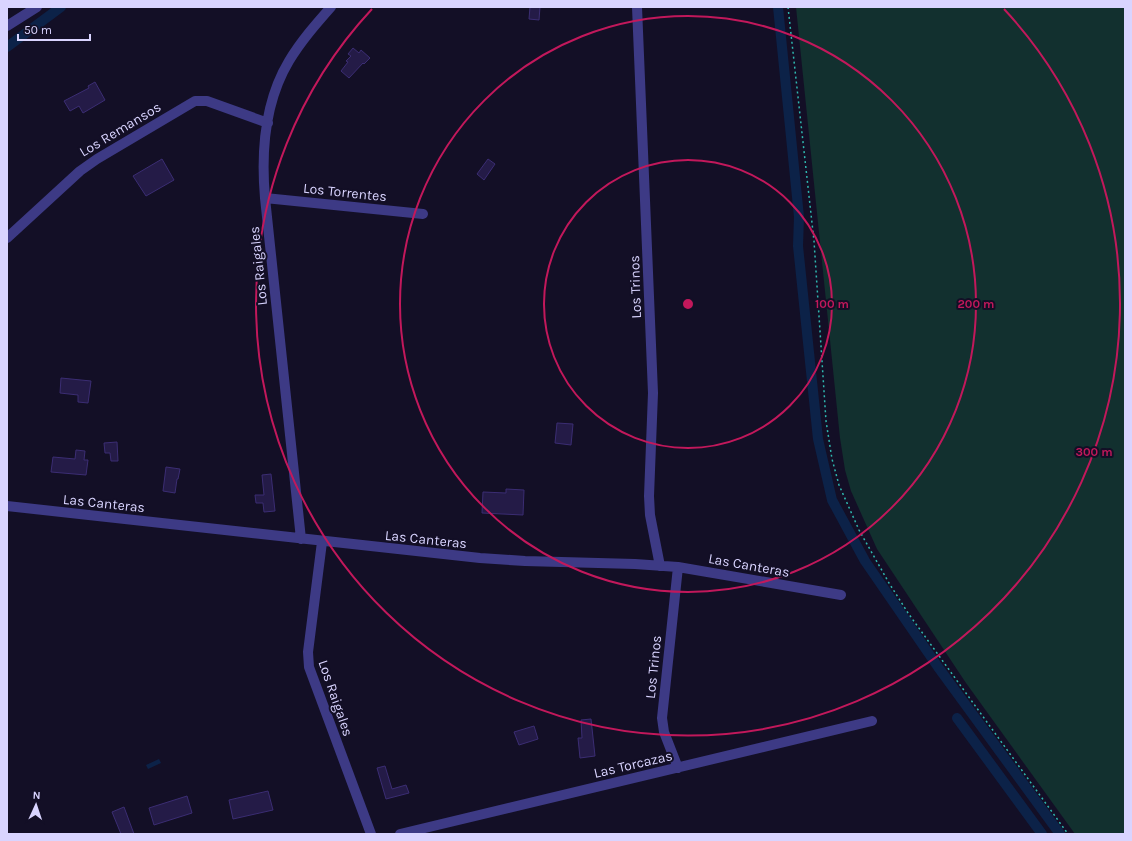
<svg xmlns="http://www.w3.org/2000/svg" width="1132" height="841" viewBox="0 0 1132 841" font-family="Karla,sans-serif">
  <rect width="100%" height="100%" fill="#130f26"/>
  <!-- green -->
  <path fill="#12302f" d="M796 7H1125V834H1075L966 683 877 549 851 491 845 470 840 438Z"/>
  <!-- water -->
  <path fill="#0c2248" d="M159 759 161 763 148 769 146 765Z"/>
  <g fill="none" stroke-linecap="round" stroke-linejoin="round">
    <!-- canal -->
    <path stroke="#0c2248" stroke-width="10" d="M778 7 799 217 798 246 818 439 832 500 865 561 938 667 1060 834
      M7 47 61 7
      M957 718 1042 834"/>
  </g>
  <!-- building -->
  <path fill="#241b47" stroke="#3b2d73" d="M530 7H540L539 20 529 19Z
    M353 48 359 53 361 50 370 58 364 64 363 63 349 78 341 71 348 62 346 61 351 56 348 54Z
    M95 82 105 100 83 113 79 106 70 111 64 101 89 88 88 86Z
    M162 159 174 180 146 196 133 176Z
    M488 159 495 164 484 180 477 174Z
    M61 378 91 381 88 403 78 402V395L60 393Z
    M557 423 573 424 571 445 555 443Z
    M117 442 118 461H111L110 453H105L104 443Z
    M76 450 85 451 84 460H88L86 475 51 472 53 457 75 459Z
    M166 467 180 469 178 479H177L175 493 163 491Z
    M271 474 275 511 264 512 263 503H256L255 495H264L262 475Z
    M506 489 524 490 523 515 482 513 483 492 506 493Z
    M591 719 595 756 580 758 578 738H582L581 720Z
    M534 726 538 739 519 745 514 732Z
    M385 766 392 789 406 785 409 793 386 799 377 768Z
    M268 791 273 810 233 819 229 800Z
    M187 796 192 813 154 825 149 808Z
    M124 807 134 834H121L112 812Z"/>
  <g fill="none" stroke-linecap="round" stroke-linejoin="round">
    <!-- path -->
    <path stroke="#2fb8b0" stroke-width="1.5" stroke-dasharray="2 3" stroke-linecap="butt" d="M788 7 814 241 826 421 832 459 839 485 859 530 889 583 908 613 1068 834"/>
    <!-- minor -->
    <path stroke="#3d3a85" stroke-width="10" d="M637 7 653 393 649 496 650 515 660 566
      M7 26 37 7
      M265 198 423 214
      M7 238 80 171 97 159 195 101H207L268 123
      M7 506 480 558 525 561 635 564 678 567 841 595
      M301 539 265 198C261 152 265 101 289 61 301 41 316 24 331 7
      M322 542 308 652 309 667 371 834
      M678 768 664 732 662 718 678 567
      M400 834 872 721"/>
  </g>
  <!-- distance rings -->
  <g fill="none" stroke="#c2185b" stroke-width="2">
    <circle cx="688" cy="304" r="144"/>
    <circle cx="688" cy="304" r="288"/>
    <path d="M1004 9A432 432 0 1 1 372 9"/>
  </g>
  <g text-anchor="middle" stroke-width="4" stroke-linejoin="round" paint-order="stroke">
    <!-- street labels -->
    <g font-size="14" fill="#d9d4ff" stroke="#130f26">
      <text transform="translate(120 129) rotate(-31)" y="5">Los Remansos</text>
      <text transform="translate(345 192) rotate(6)" y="5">Los Torrentes</text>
      <text transform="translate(258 266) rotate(-96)" y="5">Los Raigales</text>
      <text transform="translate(635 287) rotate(-92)" y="5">Los Trinos</text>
      <text transform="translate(104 503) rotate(6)" y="5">Las Canteras</text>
      <text transform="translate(426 539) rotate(6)" y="5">Las Canteras</text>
      <text transform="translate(749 565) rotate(10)" y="5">Las Canteras</text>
      <text transform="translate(653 667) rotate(-84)" y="5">Los Trinos</text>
      <text transform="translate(336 698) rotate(71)" y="5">Los Raigales</text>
      <text transform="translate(633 764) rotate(-13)" y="5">Las Torcazas</text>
    </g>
  </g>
  <circle cx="688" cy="304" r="6" fill="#c2185b" stroke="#130f26" stroke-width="2"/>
  <g font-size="12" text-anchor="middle" font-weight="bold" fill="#c2185b" stroke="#130f26" stroke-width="4" stroke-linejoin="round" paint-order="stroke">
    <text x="832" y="308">100 m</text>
    <text x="976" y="308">200 m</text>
    <text x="1094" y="456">300 m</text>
  </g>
  <!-- border -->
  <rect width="1132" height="841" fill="none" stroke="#d9d4ff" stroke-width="16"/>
  <!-- north arrow -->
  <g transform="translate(36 805) rotate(3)" stroke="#130f26" stroke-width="3" paint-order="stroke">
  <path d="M0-3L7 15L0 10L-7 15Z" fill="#d9d4ff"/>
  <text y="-6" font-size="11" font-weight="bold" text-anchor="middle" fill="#d9d4ff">N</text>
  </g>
  <!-- scale -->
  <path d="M18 34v6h72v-6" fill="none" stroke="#d9d4ff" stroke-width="2"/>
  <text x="24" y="34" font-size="12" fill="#d9d4ff" stroke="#130f26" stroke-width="3" paint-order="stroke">50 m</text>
</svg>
